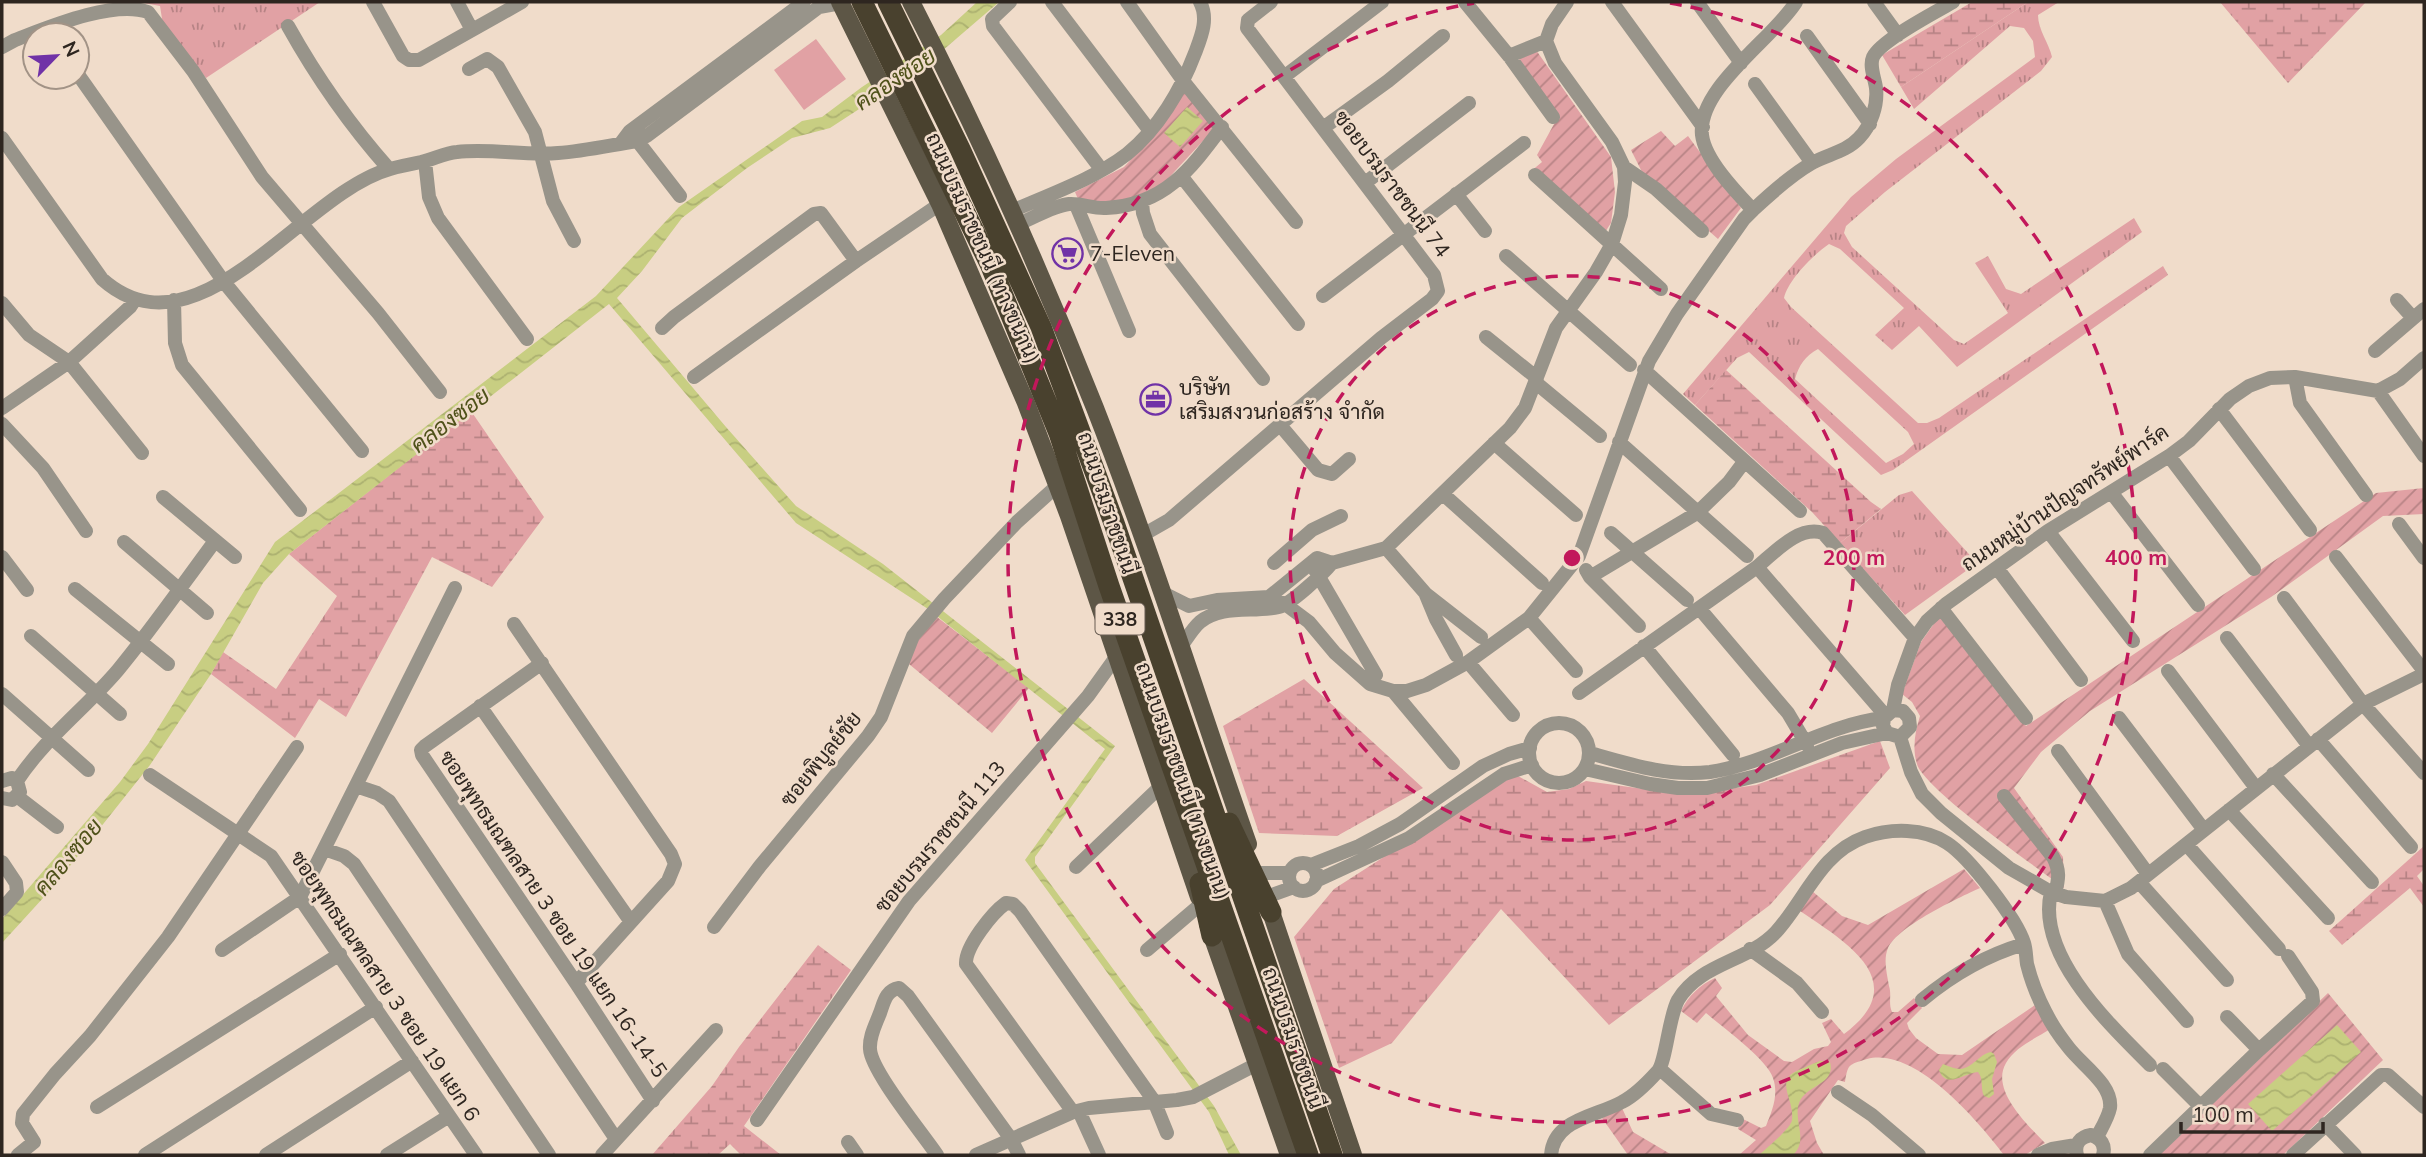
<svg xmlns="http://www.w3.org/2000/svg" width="2426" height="1157" viewBox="0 0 2426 1157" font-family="Mulish,Sarabun,sans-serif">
  <defs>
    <pattern id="grass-tufts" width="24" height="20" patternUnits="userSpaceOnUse" patternTransform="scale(1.75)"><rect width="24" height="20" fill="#e1a1a4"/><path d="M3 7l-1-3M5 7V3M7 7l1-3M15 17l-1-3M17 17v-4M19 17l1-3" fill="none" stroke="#b78385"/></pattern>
    <pattern id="wetland-marsh" width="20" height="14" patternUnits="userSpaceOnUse" patternTransform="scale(1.75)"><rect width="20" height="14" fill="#e1a1a4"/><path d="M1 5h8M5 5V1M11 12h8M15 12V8" fill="none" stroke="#b78385"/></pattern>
    <pattern id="garden-furrows" width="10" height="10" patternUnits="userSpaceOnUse" patternTransform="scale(1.75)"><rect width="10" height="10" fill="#e1a1a4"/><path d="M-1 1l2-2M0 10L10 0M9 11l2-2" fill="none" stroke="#b78385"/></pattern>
    <pattern id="water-waves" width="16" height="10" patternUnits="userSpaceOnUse" patternTransform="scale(1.75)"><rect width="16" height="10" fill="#c8ce82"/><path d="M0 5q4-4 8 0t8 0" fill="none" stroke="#acb170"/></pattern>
  </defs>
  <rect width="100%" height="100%" fill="#f0dcca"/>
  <!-- grass -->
  <path fill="url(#grass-tufts)" fill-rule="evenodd" d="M139 2H320L206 78 163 25 160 6Z
    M2028 2H2059L2038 15C2038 30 2049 43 2052 57L2041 71 1885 192 1846 226 1844 233 1852 247 1954 340 1964 344 2008 313 1975 263 1988 256 2006 289 2021 294 2134 218 2142 232 1957 367 1919 326 1892 350 1875 335 1904 308 1840 249 1829 244C1814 254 1788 280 1784 298L1791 307 1918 423H1927L1939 418 2163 266 2168 275 1893 470 1881 475 1749 352 1737 358 1695 405 1683 394 1851 197 1896 159 2035 57 2033 41 2024 28 2010 26 1914 109 1901 87ZM1818 349 1908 432 1914 444 1903 454 1886 463 1795 379C1799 365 1805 356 1818 349Z
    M1912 491 1977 563 1905 615 1840 543 1899 495Z"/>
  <!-- wetland -->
  <path fill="url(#wetland-marsh)" d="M1972 2H2028L1901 87 1882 55Z
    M2220 2H2366L2288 83Z
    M1726 370 1871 502 1881 509 1840 543 1812 512 1695 405Z
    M471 411 544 517 492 587 432 557 346 717 319 699 295 738 211 674 223 652 276 689 337 596 289 554Z
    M1304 679 1423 788 1337 836 1259 833 1223 726Z
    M1880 741 1890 768 1770 905 1609 1025 1501 909 1392 1043 1339 1068 1294 937 1334 889 1502 781 1518 776 1547 792 1569 789 1586 781 1687 795 1756 785Z
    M2424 846V869L2417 876 2424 886V907L2410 888 2342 945 2329 931Z
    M818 945 851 970 744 1126 781 1155H741L730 1144 718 1155H652L712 1086 739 1047Z"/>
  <!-- park -->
  <path fill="#e1a1a4" d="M816 39 846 79 804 110 774 70Z"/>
  <!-- garden -->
  <path fill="url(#garden-furrows)" d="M1536 50 1611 157 1615 192 1611 223 1605 232 1530 172 1542 162 1537 155 1559 115 1518 62 1521 56Z
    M1183 89 1215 128 1161 186 1127 201 1081 206 1075 192 1124 167 1156 133Z
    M1661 131 1675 146 1688 136 1741 208 1718 239 1642 172 1631 150Z
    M2424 488V514L2383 516 2271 597 2090 711 2041 752 2014 788 2063 857 2064 888C2038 868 1924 789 1917 764 1912 748 1915 732 1920 716L1912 702 1902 694 1921 642 1940 615 2026 726 2376 493Z
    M937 617 1029 688 992 733 909 664 912 648Z
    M1964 869 1980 888C1958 898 1898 926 1888 948 1883 960 1887 974 1889 986 1892 995 1888 1003 1892 1012H1898L1914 998 1922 1008 1907 1023 1909 1029 1916 1038 1938 1054 1962 1055 2035 1005 2050 1029C2035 1039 2015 1047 2006 1063 1990 1090 2028 1125 2045 1143L2025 1155H2004C1979 1122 1915 1046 1867 1059 1848 1065 1848 1064 1845 1082L1838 1080 1810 1121 1817 1143 1824 1155H1739L1756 1140 1738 1129 1741 1118 1761 1128 1766 1126C1772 1111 1779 1095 1773 1078 1767 1059 1722 1027 1706 1013L1697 1023 1681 1011C1689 995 1700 985 1715 978L1722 988 1716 996 1748 1035 1784 1061 1792 1062 1814 1049 1828 1046 1831 1042 1822 1023 1831 1019 1844 1034C1914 982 1846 942 1800 911L1812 891 1842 916 1868 925Z
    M2328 993 2383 1060 2283 1155H2159Z
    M1622 1108 1633 1132 1672 1155H1628L1602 1118Z"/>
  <!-- water -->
  <path fill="url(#water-waves)" d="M977 2H999L942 51 873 100 830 128 792 138 747 168 682 218 642 271 617 298 726 427 796 506 883 564 1115 746 1035 857V863L1214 1106 1241 1155H1229L1209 1112 1025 860 1105 749 928 609 796 523 609 304 289 554 263 583 211 674 150 765 54 886 2 943V919L120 782 148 744 275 542 596 296 679 207 802 121 822 117 862 87 941 35Z
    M1187 107 1203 121 1180 147 1164 133Z
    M2337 1025 2361 1052 2272 1131 2248 1104Z
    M1991 1052 1994 1054 1997 1062 1992 1079 1994 1094 1989 1098 1984 1096C1980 1088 1984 1079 1978 1072 1964 1073 1946 1090 1939 1070L1943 1064C1948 1066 1955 1069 1960 1069 1973 1068 1979 1054 1991 1052Z
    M1821 1061 1830 1062C1836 1085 1806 1084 1799 1103 1793 1122 1809 1140 1793 1155H1759C1767 1148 1791 1128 1792 1120 1795 1098 1772 1080 1801 1069 1808 1067 1814 1062 1821 1061Z"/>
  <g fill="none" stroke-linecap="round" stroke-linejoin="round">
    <!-- minor -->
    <path stroke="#98948a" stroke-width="14" d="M373 2 403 56 409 60H419L522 2
      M457 2 472 30
      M1010 2 992 19 993 26 1101 169
      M1052 2 1150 131
      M1127 2 1184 82 1296 222
      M1465 2 1509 56 1553 117
      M1612 2 1703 127
      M1697 2 1741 63
      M1874 2 1898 35
      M288 26C317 78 349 124 389 169
      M1807 36 1870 124
      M2 47 15 40C49 27 113 0 148 12L193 71 262 177 378 313 440 392
      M1509 56 1546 41
      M469 69 487 59 498 67 535 132 553 201 574 241
      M77 73 224 282 362 451
      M1285 76 1382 2
      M1755 84 1812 163
      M1323 128 1388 81 1443 36
      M632 134 680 196
      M2 138 102 279C197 364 302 193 390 169 401 166 411 164 421 162 434 159 445 153 457 152 491 148 525 156 558 153 584 151 611 145 637 141L648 135 819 7 841 3
      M621 143 630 131 804 2
      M425 161 429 197 438 218 527 339
      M1624 167 1656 189 1702 231
      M1535 175 1661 289
      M1182 177 1298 324
      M1365 183 1469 103
      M1456 194 1485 231
      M1142 202 1143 213 1150 234 1263 379
      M1076 205 1129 331
      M1753 210C1736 192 1705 160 1702 135 1697 88 1773 39 1796 2
      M1012 211C1048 195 1096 178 1127 154 1158 129 1181 90 1195 53 1201 37 1209 19 1200 2
      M1018 224C1034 218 1052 206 1069 204 1081 203 1094 209 1106 208 1164 205 1190 170 1222 127
      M1506 256 1630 365
      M1323 296 1524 143
      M174 300 175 343 182 365 300 510
      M2397 300 2413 318
      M2 303 29 335 69 362 142 453
      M662 328 674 317 814 214 821 213 856 261 940 204
      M1486 337 1537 378
      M2375 351 2424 309
      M1644 370 1800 511
      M694 377 856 261
      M2295 377 2300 403 2366 495
      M1535 382 1600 436
      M2378 391 2424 456
      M2 408 69 362 130 307 134 301
      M2219 409 2310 530
      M2 424 43 468 86 531
      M1280 425 1318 470 1332 474 1349 459
      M1619 442 1747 556
      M1494 443 1576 515
      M2169 456 2254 569
      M2111 492 2198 605
      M1443 494 1542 583
      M163 497 235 557
      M2399 524 2424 558
      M2048 531 2133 641
      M1611 533 1687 600
      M1141 536 1169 520 1381 338 1432 299 1438 291 1434 275 1247 28 1248 20 1271 2
      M124 542 207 613
      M1386 548 1426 594 1481 637
      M2 557 27 590
      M2336 557 2424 671
      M1274 563 1312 530 1341 516
      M1997 568 2081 680
      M1315 570 1376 675
      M1586 570 1590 577 1639 626
      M1590 577 1697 513 1729 482 1744 462
      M75 589 168 664
      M1161 592 1189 606 1217 600 1269 597 1285 604 1309 622 1335 653 1370 684 1393 691H1407L1426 685 1468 662 1529 618 1579 556 1649 361 1677 314 1744 219 1753 210C1770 194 1791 175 1812 163 1828 154 1846 152 1859 138 1871 126 1878 105 1876 88 1875 79 1869 66 1873 57 1881 40 1936 12 1953 2
      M1426 595 1436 619 1456 655
      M1269 597 1317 558 1332 563 1386 548 1510 428 1525 408 1556 328 1596 272 1612 244 1621 215 1625 182 1624 167 1612 142 1555 63 1546 41 1552 24 1567 2
      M2284 598 2363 704 2424 773
      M1699 608 1788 713 1807 745
      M1941 608 2026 718
      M1529 618 1576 671
      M514 624 671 854 675 864 668 881 576 983
      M31 636 120 714
      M2227 638 2309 746
      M1644 646 1733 755
      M1180 648C1186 640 1192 629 1200 622 1222 604 1253 613 1279 607 1291 604 1324 573 1332 563
      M1468 662 1513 715
      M542 663 425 746 421 750 422 755 576 983 653 1101
      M2168 671 2256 788
      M1393 691 1453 763
      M1579 693 1757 567
      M2 694 88 770
      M480 706 631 922
      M1893 710 1903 711 1909 718 1910 727 1900 737 1887 733 1883 726 1884 718 1893 710 1898 685 1915 638 1927 621 1946 604 2048 531 2169 456 2189 441 2230 399 2249 386 2270 378 2295 377 2378 391 2400 379 2424 358
      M1885 715 1757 567C1775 552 1799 525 1823 533L1915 638
      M2119 718 2204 830
      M1529 753a30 30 0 1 1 60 0a30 30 0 1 1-60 0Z
      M1900 737 1911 772 1922 794 1941 813 2009 868 2051 892 2066 897 2105 901 2131 888 2363 704 2424 674
      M2318 739 2411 847
      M2058 751 2148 874
      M1590 753C1629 764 1668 777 1710 772 1771 763 1823 725 1884 718
      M1585 769 1650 784 1678 788H1707L1760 775 1842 743 1887 733
      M2273 774 2372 882
      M150 775 271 856 476 1155
      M2 781 12 778 17 781 20 792 12 800 2 798
      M17 781C45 738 85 709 118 670 152 629 183 584 215 541
      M356 786 377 793 389 801 616 1139
      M2004 796 2053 857C2060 870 2059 879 2055 893
      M18 797 57 827
      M2229 810 2328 918
      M2187 845 2279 949
      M324 849 344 856 354 864 549 1155
      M2 862 16 883 17 892 2 909
      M1289 877a14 14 0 1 1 28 0a14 14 0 1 1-28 0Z
      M1311 865 1359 846 1400 824 1483 766 1509 754 1530 748
      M1076 867 1161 786
      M1258 873H1289
      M1316 881 1409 838 1504 774 1532 765
      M2139 882 2227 980
      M2051 892C2036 955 2109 1024 2150 1065
      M1266 897 1294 887
      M2105 901 2128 954 2187 1021
      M714 927 760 866 868 736 881 717 913 636 944 599 1017 522 1057 486
      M1750 949 1797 983 1822 1012
      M222 950 300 897 455 588
      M1147 950 1201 904
      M1922 1000C1952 975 1987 955 2024 944
      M2227 1017 2259 1050
      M1660 1069 1711 1114 1737 1120
      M2163 1069 2200 1106
      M1838 1092 1872 1115 1919 1155
      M97 1107 340 954
      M1079 1111 1099 1155
      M1073 1112 966 964C965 947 992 913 1006 903L1013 904 1020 911 1154 1101 1167 1133
      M757 1120 909 901 1088 696 1116 657
      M2325 1124 2355 1155
      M848 1142 857 1155
      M18 1155 34 1142 22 1123 23 1114 55 1074 90 1036 168 937 297 747
      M145 1155 376 1007
      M266 1155 412 1061
      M387 1155 449 1116
      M602 1155 716 1030
      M937 1155C923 1134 871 1071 870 1049 869 1036 876 1024 880 1013 884 1002 886 990 899 988L908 996 1011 1139 1019 1155
      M976 1155 1073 1112 1089 1108 1177 1100 1193 1097 1257 1064
      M1551 1155C1554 1119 1595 1117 1622 1102 1634 1096 1649 1081 1658 1071 1666 1061 1669 1016 1678 1000 1700 963 1748 962 1776 932 1806 899 1820 853 1865 837 1891 828 1924 828 1947 843 1969 857 2016 918 2024 943 2026 949 2026 957 2027 964 2031 980 2038 998 2046 1013 2052 1025 2061 1038 2069 1048 2082 1065 2113 1085 2110 1108 2108 1118 2101 1129 2097 1137
      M2038 1155 2052 1149 2076 1145
      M2077 1155C2074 1144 2080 1137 2091 1135 2101 1138 2106 1145 2103 1155
      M2150 1155 2259 1050 2313 1001 2312 992 2288 956
      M2293 1155 2381 1075H2388L2424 1107"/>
    <!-- major -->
    <path stroke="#5d5646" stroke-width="18" d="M840 2 940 204 1026 403 1069 516 1199 897
      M911 2C979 134 1040 269 1095 408 1151 551 1197 698 1248 844
      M1267 900 1353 1155
      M1208 924 1289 1155"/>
    <!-- highway -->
    <path stroke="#49412e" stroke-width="21" d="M862 2 991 266 1059 433 1109 586 1308 1155
      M888 2 960 149 1041 327 1114 523 1332 1155
      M1229 823 1271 912
      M1200 883 1212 936"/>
  </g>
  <!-- distance rings -->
  <g fill="none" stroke="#c2185b" stroke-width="3.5" stroke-dasharray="12 9">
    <circle cx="1572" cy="558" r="282"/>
    <path d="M1670 3A564 564 0 1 1 1474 3"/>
  </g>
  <!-- icons -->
  <defs>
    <symbol id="supermarket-ring" viewBox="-11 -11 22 22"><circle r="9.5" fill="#f0dcca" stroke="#7032a7" stroke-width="1.5"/><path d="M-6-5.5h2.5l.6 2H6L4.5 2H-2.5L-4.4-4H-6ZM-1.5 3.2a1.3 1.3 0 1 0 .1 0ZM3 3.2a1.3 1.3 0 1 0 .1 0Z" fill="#7032a7"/></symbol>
    <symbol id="office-ring" viewBox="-11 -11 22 22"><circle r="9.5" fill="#f0dcca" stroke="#7032a7" stroke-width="1.5"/><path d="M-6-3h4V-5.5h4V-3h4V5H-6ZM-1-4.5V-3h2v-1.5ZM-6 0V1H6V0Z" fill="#7032a7"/></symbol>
  </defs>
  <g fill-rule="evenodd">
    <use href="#supermarket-ring" x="1050" y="236" width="35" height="35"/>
    <use href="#office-ring" x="1138" y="382" width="35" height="35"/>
  </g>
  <g text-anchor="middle" stroke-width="5" stroke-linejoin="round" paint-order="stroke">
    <!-- shield labels -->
    <rect fill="#f0dcca" stroke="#685d53" stroke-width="2" x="1095.5" y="603.5" width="49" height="31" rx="5"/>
    <g font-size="19" font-weight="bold" fill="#2e2620">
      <text x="1120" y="626">338</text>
    </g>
    <!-- street labels -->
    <g font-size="21" fill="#2e2620" stroke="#f0dcca">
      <text transform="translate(1392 184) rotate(53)" y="7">ซอยบรมราชชนนี 74</text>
      <text transform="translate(983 248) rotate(66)" y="7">ถนนบรมราชชนนี (ทางขนาน)</text>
      <text transform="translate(2065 498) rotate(-34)" y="7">ถนนหมู่บ้านปัญจทรัพย์พาร์ค</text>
      <text transform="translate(1107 503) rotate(72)" y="7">ถนนบรมราชชนนี</text>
      <text transform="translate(821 759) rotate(-51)" y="7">ซอยพิบูลย์ชัย</text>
      <text transform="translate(1183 781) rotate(71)" y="7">ถนนบรมราชชนนี (ทางขนาน)</text>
      <text transform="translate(940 837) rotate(-50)" y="7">ซอยบรมราชชนนี 113</text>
      <text transform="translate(553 914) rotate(56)" y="7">ซอยพุทธมณฑลสาย 3 ซอย 19 แยก 16-14-5</text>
      <text transform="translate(385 986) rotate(56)" y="7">ซอยพุทธมณฑลสาย 3 ซอย 19 แยก 6</text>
      <text transform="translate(1293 1038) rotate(71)" y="7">ถนนบรมราชชนนี</text>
    </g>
    <!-- poi labels -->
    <g font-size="21" fill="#2e2620" stroke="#f0dcca" text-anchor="start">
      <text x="1090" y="261">7-Eleven</text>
      <text x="1179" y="395">บริษัท<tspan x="1179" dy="24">เสริมสงวนก่อสร้าง จำกัด</tspan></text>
    </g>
    <!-- water labels -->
    <g font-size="23" font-style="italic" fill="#4f521a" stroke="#f0dcca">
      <text transform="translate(895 79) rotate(-34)" y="8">คลองซอย</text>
      <text transform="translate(450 420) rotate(-37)" y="8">คลองซอย</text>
      <text transform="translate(68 857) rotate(-50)" y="8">คลองซอย</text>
    </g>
  </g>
  <circle cx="1572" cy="558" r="10" fill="#c2185b" stroke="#f0dcca" stroke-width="3.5"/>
  <g font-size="21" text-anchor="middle" font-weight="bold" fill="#c2185b" stroke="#f0dcca" stroke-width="5" stroke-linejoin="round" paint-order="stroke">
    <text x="1854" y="565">200 m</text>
    <text x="2136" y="565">400 m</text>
  </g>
  <!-- border -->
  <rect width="2426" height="1157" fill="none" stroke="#2e2620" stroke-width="7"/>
  <!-- north arrow -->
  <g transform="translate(56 56) rotate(65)"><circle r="33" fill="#f0dcca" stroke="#a29386" stroke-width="2"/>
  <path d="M0-5L12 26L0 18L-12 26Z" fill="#7032a7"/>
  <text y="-10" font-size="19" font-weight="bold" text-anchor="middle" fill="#2e2620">N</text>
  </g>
  <!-- scale -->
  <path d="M2181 1122v10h142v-10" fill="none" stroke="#2e2620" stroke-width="3.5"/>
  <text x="2192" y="1122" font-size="21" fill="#2e2620" stroke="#f0dcca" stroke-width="5" paint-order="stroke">100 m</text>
</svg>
